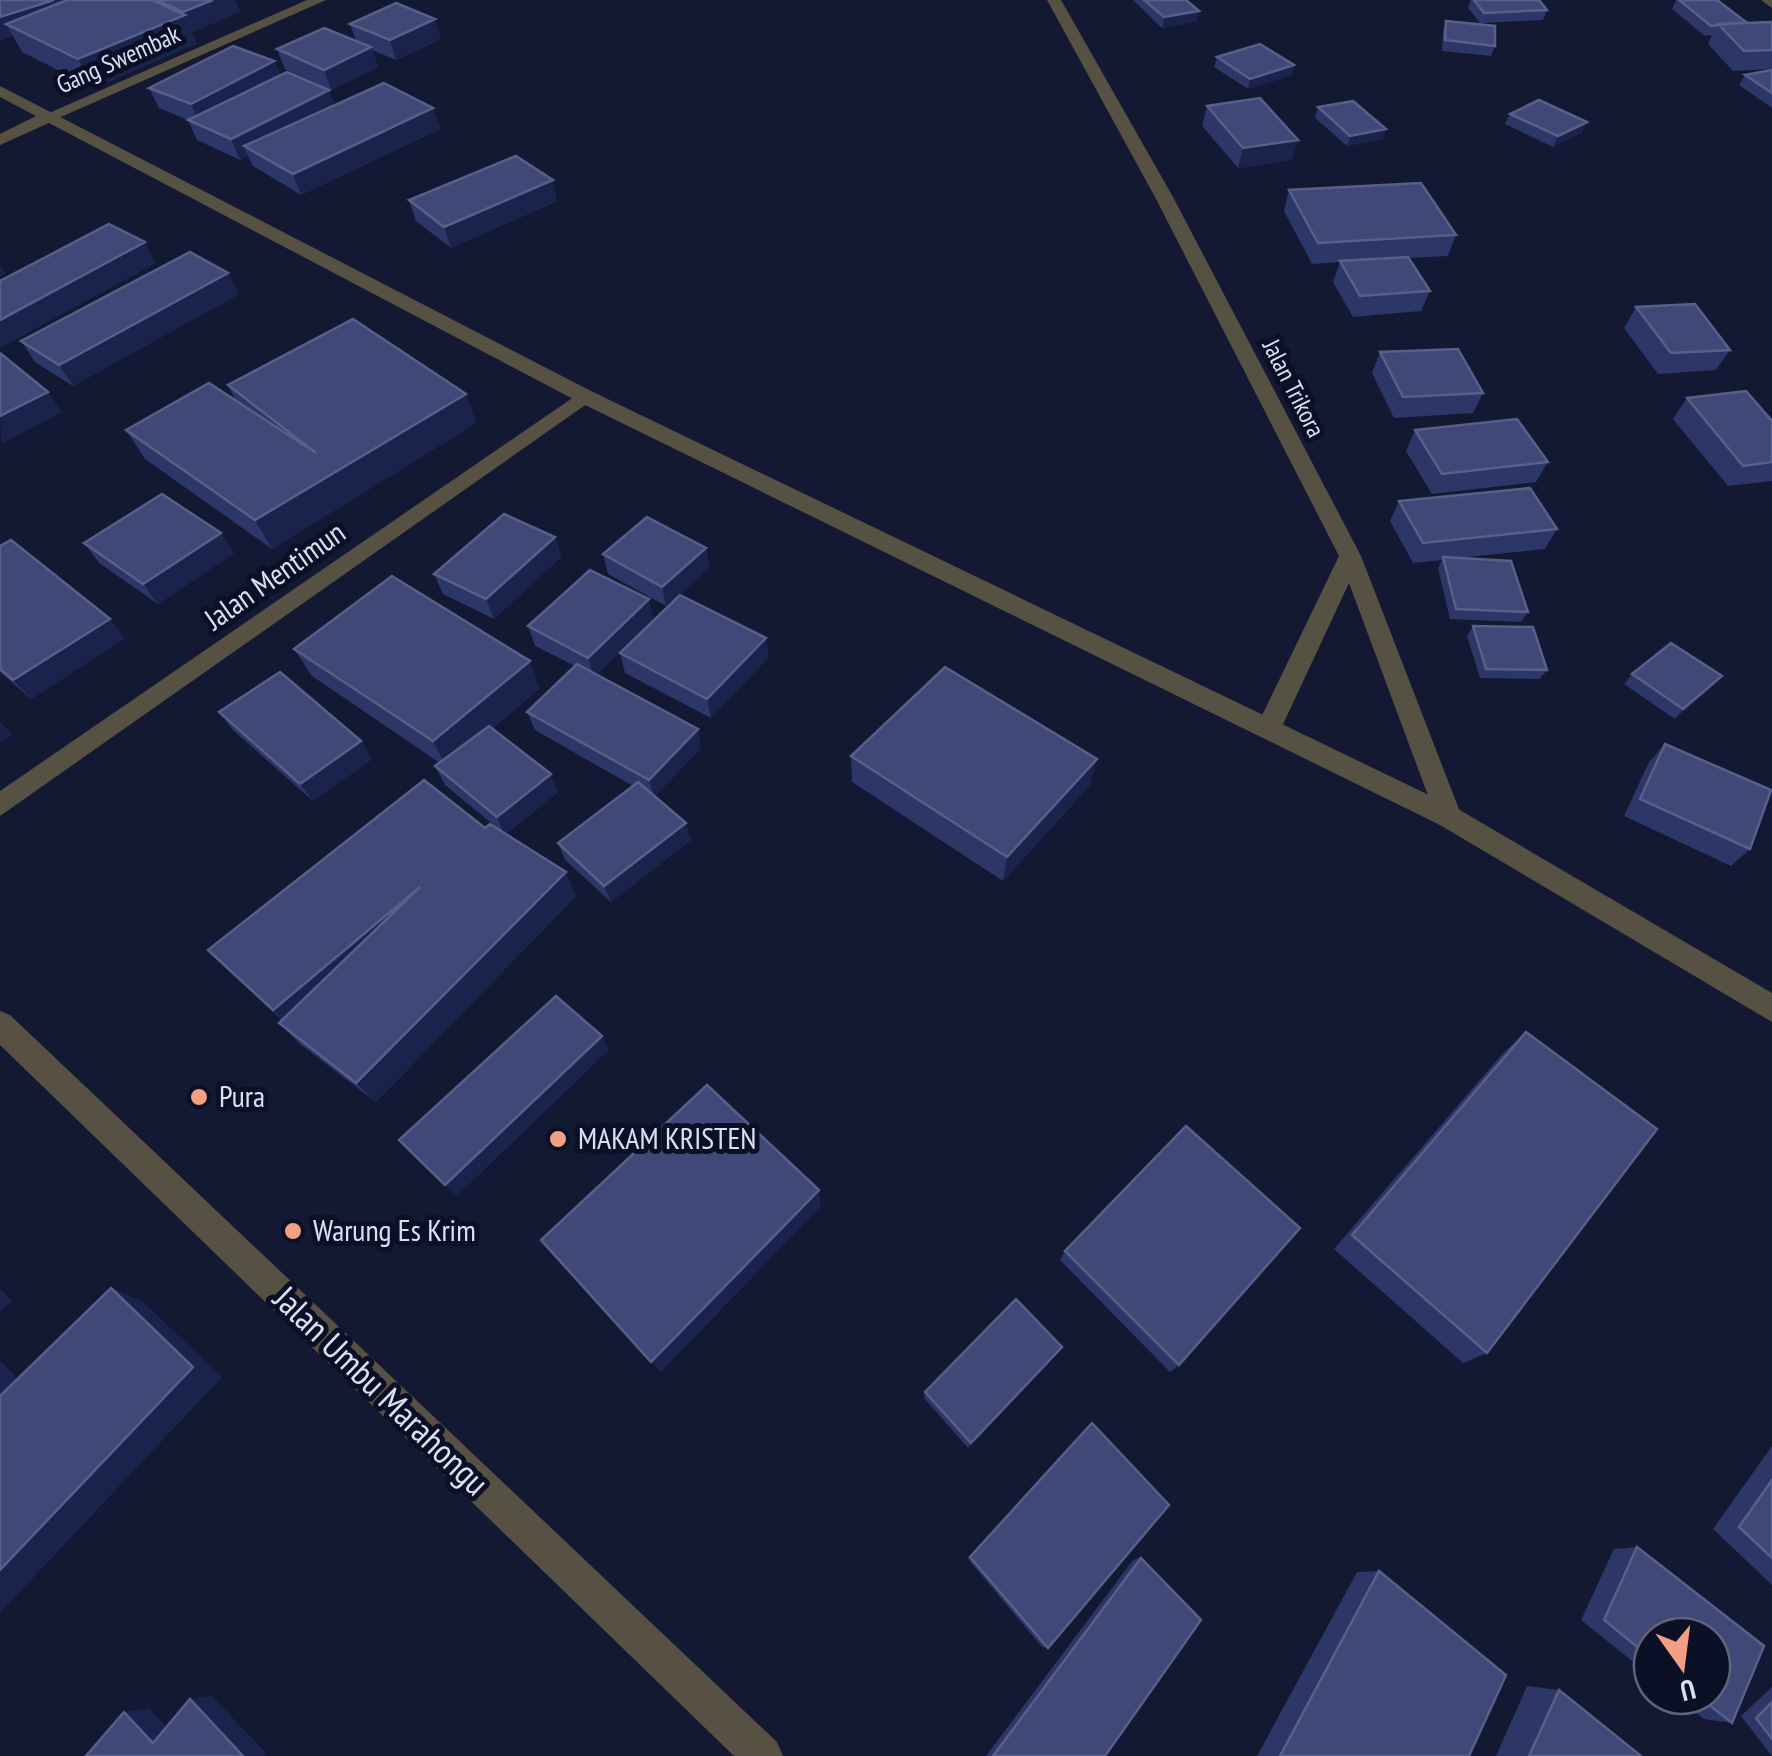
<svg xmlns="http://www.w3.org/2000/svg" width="1772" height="1756" viewBox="0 0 1772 1756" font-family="'PT Sans Narrow',sans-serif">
  <rect width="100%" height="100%" fill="#131932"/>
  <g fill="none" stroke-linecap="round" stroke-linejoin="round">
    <!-- minor -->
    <path fill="#575144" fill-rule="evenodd" d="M307 0H326L54 120 40 117Z
      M1047 0H1061L1173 197 1361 556 1462 817 1458 825 1449 828 1440 825 1436 817 1349 583 1278 735H1260L1256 728 1339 556 1155 197Z
      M1761 0H1772V8Z
      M584 390 594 396 591 401 0 816V791Z
      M0 1011 10 1015 777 1742 783 1756H734L0 1045Z"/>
    <!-- tertiary -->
    <path fill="#575144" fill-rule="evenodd" d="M0 86 591 391 1458 809 1772 993V1022L1440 825 577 401 49 123 0 145V134L36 116 0 97Z"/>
  </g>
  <!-- wall -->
  <path fill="#2c3667" d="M0 0H60L61 2 67 0H235L240 12 192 32 197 43 94 88 22 52 13 36 0 40Z
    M1133 0H1186L1197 21 1162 28Z
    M1471 0H1539L1547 10 1543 20 1480 23 1468 8Z
    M1676 0H1717L1746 23 1772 22V69L1733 71 1708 44 1712 35 1705 36 1672 9Z
    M1446 21 1495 46 1491 56 1442 51 1443 31Z
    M350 24 441 39 396 60 372 50 378 67 331 90 285 69 277 49 356 41Z
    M1217 57 1294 65 1292 75 1248 89 1214 67Z
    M274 61 280 75 335 105 433 108 440 129 301 195 253 166 248 156 240 160 197 140 188 120 159 108 149 88Z
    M1772 70V108L1739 85 1745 75Z
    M1207 106 1292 160 1238 168 1202 126Z
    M1318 107 1383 139 1347 146 1315 118Z
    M1510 114 1582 132 1553 147 1505 124Z
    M1289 190 1456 235 1448 256 1409 258 1430 291 1421 311 1353 317 1333 282 1340 262 1312 264 1284 211Z
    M409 200 557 201 451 248 416 221Z
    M228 273 239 294 73 386 35 362 21 341Z
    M1636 307 1730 350 1716 370 1658 374 1624 328Z
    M1380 352 1483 393 1473 413 1394 418 1372 373Z
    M228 385 466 394 476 423 272 549 145 459 126 430 236 401Z
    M1687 398 1772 421V481L1728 486 1673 419Z
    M1415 430 1548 462 1536 482 1432 494 1406 451Z
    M1399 501 1557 529 1545 549 1458 558 1528 612 1521 622 1450 619 1438 568 1442 560 1413 563 1390 521Z
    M221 533 234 553 158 604 99 563 84 543Z
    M555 537 561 557 494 619 443 594 434 574Z
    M0 546 125 638 31 699 0 672Z
    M706 548 709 568 666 606 608 574 603 554Z
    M654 618 596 675 701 748 655 796 691 840 611 902 565 860 558 843 633 786 535 730 527 712 575 666 535 646 528 626Z
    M1473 626 1547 670 1540 679 1480 678 1467 636Z
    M294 649 540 688 492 729 558 792 506 834 576 896 376 1102 300 1044 279 1023 282 1020 208 950 485 828 501 831 445 785 435 766 440 763 312 676Z
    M620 653 769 657 711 718 625 673Z
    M1632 674 1722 676 1713 686 1675 719 1624 684Z
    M219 712 361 741 372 759 313 801 233 730Z
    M1665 744 1750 849 1731 866 1624 816 1649 762Z
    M851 756 1090 785 1003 881 852 782Z
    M1526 1032 1487 1353 1463 1363 1334 1249 1504 1052Z
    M1065 1251 1179 1365 1170 1372 1060 1260Z
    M1062 1347 1057 1354 968 1448 924 1398 925 1392Z
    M1092 1423 1048 1648 1042 1647 968 1559Z
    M1772 1446V1585L1713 1529Z
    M1637 1547 1732 1723 1704 1719 1675 1696H1712L1652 1636V1677L1581 1620 1614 1549Z
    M1141 1558 1105 1756H986L1133 1560Z
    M1379 1571 1469 1756H1257L1357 1572Z
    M1527 1686 1559 1690 1641 1756H1496Z
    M1772 1687V1756L1741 1716Z"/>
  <!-- shaded-wall -->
  <path fill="#1a234b" d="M54 0H60L69 18 6 24 13 36 0 40V17Z
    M213 0H235L240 12 192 32 197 43 94 88 78 59 184 15 183 12Z
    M1199 11 1197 21 1162 28 1164 17Z
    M435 19 441 39 396 60 390 40Z
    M371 47 378 67 331 90 324 70Z
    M274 61 282 81 200 125 191 104Z
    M1294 65 1292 75 1248 89 1250 79Z
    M329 90 337 110 244 146 248 156 240 160 231 139Z
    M433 108 440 129 301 195 293 174Z
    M1587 122 1582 132 1553 147 1558 136Z
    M1386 129 1383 139 1347 146 1350 136Z
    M1298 140 1292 160 1238 168 1243 148Z
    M553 180 557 201 451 248 444 227Z
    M145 242 156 263 0 348V320Z
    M0 264 6 273 0 277Z
    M228 273 239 294 73 386 59 365Z
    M48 392 62 412 1 444 0 416Z
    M466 394 476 423 272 549 255 520Z
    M221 533 234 553 158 604 143 584Z
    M555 537 561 557 494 619 486 599Z
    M706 548 709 568 666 606 662 587Z
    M649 599 654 618 594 677 588 658Z
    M110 619 125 638 31 699 13 680Z
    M766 638 769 657 711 718 707 699Z
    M530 661 540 688 447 768 433 741Z
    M1722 676 1713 686 1675 719 1683 709Z
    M0 722 12 734 0 743Z
    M698 729 701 748 654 797 649 780Z
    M361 741 372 759 313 801 300 784Z
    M1097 759 1090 785 1003 881 1007 857Z
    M551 774 558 792 505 835 497 817Z
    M686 823 691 840 611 902 604 886Z
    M566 872 576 896 376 1102 356 1083Z
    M420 887 294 1031 273 1010Z
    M602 1036 609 1050 457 1196 445 1185Z
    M819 1190 821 1206 661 1372 651 1362Z
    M111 1288 142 1301 222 1377 0 1613V1570Z
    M0 1289 12 1301 0 1312Z
    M1062 1347 1057 1354 968 1448 971 1443Z
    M0 1361 23 1384 0 1407Z
    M212 1696 266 1753 264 1756H243L190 1699Z
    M149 1708 177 1738 153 1743 124 1712Z"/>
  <!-- building -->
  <path fill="#3f4876" stroke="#576089" stroke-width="2.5" d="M0 0H54L0 17Z
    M67 0H152L185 15 78 59 6 24Z
    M157 0H213L183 12Z
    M1144 0H1186L1199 11 1164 17Z
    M1474 0H1539L1547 10 1484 13Z
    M1679 0H1717L1746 22 1711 26Z
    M396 3 435 19 390 40 350 24Z
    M1446 21 1495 26V46L1445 40Z
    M1772 22V50L1744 51 1718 24Z
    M324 28 371 47 324 70 277 49Z
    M1260 44 1294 65 1250 79 1217 57Z
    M233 46 274 61 191 104 149 88Z
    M1772 70V93L1745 75Z
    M287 72 329 90 231 139 188 120Z
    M384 83 433 108 293 174 244 146Z
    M1260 98 1298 140 1243 148 1207 106Z
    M1539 100 1587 122 1558 136 1510 114Z
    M1353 101 1386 129 1350 136 1318 107Z
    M516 156 553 180 444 227 409 200Z
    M1421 183 1456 235 1318 243 1289 190Z
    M109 224 145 242 0 320V281Z
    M190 252 228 273 59 365 21 341Z
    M1408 257 1430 291 1360 296 1340 261Z
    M1695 304 1730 350 1671 353 1636 307Z
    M353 319 466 394 255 520 126 430 209 383 316 453 228 385Z
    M1458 349 1483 393 1403 397 1380 352Z
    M0 353 48 392 0 416Z
    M1746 391 1772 421V462L1743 466 1687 398Z
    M1517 419 1548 462 1442 474 1415 430Z
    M1530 488 1557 529 1423 543 1399 501Z
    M162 494 221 533 143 584 84 543Z
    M504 514 555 537 486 599 434 574Z
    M647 517 706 548 662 587 603 554Z
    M11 540 110 619 13 680 0 669V546Z
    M1443 557 1511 561 1528 612 1456 609Z
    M590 570 649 599 588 658 528 626Z
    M392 576 530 661 433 741 294 649Z
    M680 595 766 638 707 699 620 653Z
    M1473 626 1533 627 1547 670 1486 669Z
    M1671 643 1722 676 1683 709 1632 674Z
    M577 664 698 729 649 780 527 712Z
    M945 667 1097 759 1007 857 851 756Z
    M280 672 361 741 300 784 219 712Z
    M489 726 551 774 497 817 435 766Z
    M1665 744 1771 790 1750 849 1640 799Z
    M424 780 485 828 490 824 566 872 356 1083 279 1023 420 887 273 1010 208 950Z
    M638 782 686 823 604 886 558 843Z
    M556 996 602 1036 445 1185 399 1140Z
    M1526 1032 1657 1129 1487 1353 1352 1235Z
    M707 1085 819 1190 651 1362 541 1240Z
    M1186 1126 1300 1228 1179 1365 1065 1251Z
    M111 1288 193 1367 0 1570V1396Z
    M1016 1299 1062 1347 971 1443 925 1392Z
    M1092 1423 1169 1505 1048 1648 970 1557Z
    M1772 1480V1558L1739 1527Z
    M1637 1547 1764 1646 1732 1723 1698 1696H1712V1636H1652V1659L1604 1620Z
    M1141 1558 1201 1620 1105 1756H993Z
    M1379 1571 1506 1675 1469 1756H1280Z
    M1559 1690 1641 1756H1529Z
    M190 1699 243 1756H86L124 1712 153 1743Z
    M1772 1702V1739L1756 1718Z"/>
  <!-- markers -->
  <g fill="#f39f84" stroke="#0b1027" stroke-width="4">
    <circle cx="199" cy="1097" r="10"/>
    <circle cx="558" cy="1139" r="10"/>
    <circle cx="293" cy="1231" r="10"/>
  </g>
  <g text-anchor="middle" stroke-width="10" stroke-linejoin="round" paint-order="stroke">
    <!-- far-street labels -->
    <g font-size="25" fill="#dbe1f3" stroke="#0b1027">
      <text transform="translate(118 59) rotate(-24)" y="9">Gang Swembak</text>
      <text transform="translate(1294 388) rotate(63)" y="9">Jalan Trikora</text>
    </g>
    <!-- street labels -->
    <g font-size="30" fill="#dbe1f3" stroke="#0b1027">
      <text transform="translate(275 576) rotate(-35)" y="10">Jalan Mentimun</text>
    </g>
    <!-- poi labels -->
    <g font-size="30" fill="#dbe1f3" stroke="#0b1027" text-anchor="start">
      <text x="219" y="1107">Pura</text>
      <text x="578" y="1149">MAKAM KRISTEN</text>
      <text x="313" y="1241">Warung Es Krim</text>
    </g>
    <!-- near-street labels -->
    <g font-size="35" fill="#dbe1f3" stroke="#0b1027">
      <text transform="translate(381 1391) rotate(44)" y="12">Jalan Umbu Marahongu</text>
    </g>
  </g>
  <!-- north arrow -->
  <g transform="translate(1682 1666) rotate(166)"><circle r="48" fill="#0b1027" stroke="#5e6479" stroke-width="2.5"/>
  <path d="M0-8L18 38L0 25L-18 38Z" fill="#f39f84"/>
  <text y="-15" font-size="28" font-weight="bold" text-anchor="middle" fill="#dbe1f3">U</text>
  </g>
</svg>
